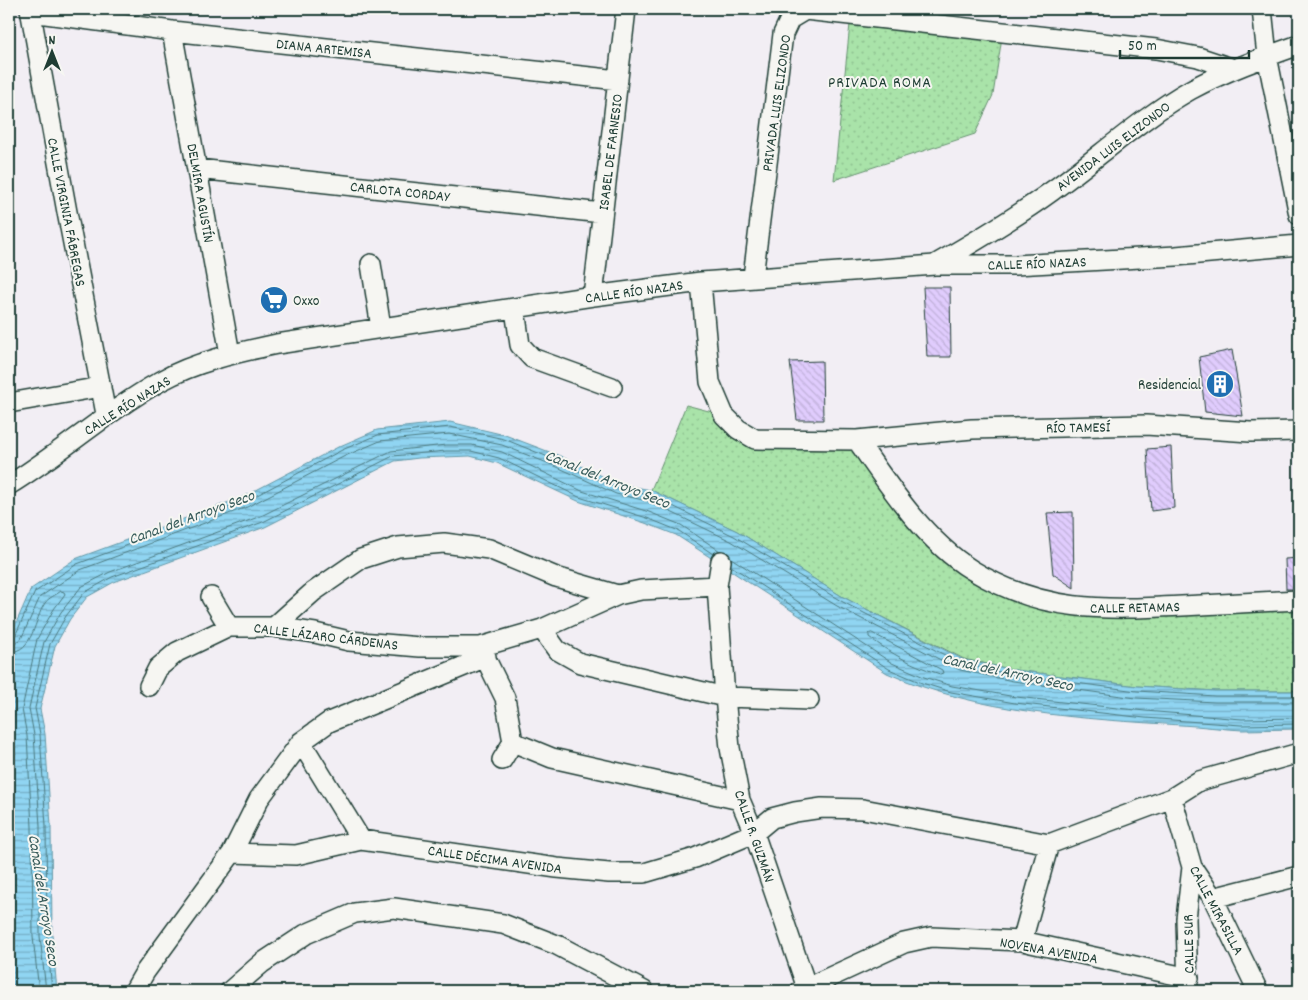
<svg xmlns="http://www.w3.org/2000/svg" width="1308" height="1000" viewBox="0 0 1308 1000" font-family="Dekko,sans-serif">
  <defs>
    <pattern id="park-dots" width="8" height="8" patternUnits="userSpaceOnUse" patternTransform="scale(1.25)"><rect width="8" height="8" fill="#a9e3a9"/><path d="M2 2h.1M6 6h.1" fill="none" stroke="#91c492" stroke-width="1.8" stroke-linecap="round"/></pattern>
    <pattern id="water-rules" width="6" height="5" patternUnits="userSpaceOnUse" patternTransform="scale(1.25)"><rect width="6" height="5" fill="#90d5f2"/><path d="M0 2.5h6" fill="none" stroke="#75aec5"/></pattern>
    <pattern id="building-back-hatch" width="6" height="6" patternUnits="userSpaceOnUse" patternTransform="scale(1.25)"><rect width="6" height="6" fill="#e0ccfd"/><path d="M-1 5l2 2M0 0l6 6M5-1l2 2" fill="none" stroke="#c0b0d9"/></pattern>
  </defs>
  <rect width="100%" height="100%" fill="#f2eef4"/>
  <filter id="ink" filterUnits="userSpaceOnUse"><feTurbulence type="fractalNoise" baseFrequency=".02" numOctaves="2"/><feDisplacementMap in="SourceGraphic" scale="10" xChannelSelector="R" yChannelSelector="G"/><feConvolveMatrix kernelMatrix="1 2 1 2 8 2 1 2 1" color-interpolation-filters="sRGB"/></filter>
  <g filter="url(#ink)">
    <!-- park -->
    <path fill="url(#park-dots)" stroke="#64906e" d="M850 24 1002 37 993 95 975 134 834 180Z
      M686 405 724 415 738 429 857 440 972 570 1062 605 1299 600V691H1215L1137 686 1015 670 964 659 843 597 737 531 651 490Z"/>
    <!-- water -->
    <path fill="url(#water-rules)" stroke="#6398a6" d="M450 422 505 435 560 456 619 484 651 490 737 531 843 597 964 660 1015 670 1137 686 1215 691H1299V729C1280 729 1261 730 1242 730 1222 729 1202 726 1181 725 1083 719 978 713 887 673L676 535 645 523 578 501 497 463 470 456 419 458 395 461 265 527 114 582 87 597 70 619 55 646 40 709 45 734 51 826 52 935 57 991H9V639L31 589 75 559 243 497 340 446 377 430Z"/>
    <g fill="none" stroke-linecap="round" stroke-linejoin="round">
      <!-- shore -->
      <path stroke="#4c7a80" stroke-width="1" d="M731 558 892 663 924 677 952 686 1016 697 1145 711 1242 719 1299 718
        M731 566 889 669 922 683 951 692 1015 703 1145 718 1241 725 1299 724
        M872 633 942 670 943 673 940 674C914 666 891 654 869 637V634Z
        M9 639 15 636 35 592 77 564 244 502 342 450 378 435 450 427 504 439 558 461 618 489 650 495 734 536 841 601 962 664 1014 675 1137 691 1215 696H1299
        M9 645 15 644 21 639 40 597 80 570 247 507 345 456 380 441 449 434 502 445 555 466 616 494 648 501 731 541 837 606 960 670 1013 681 1136 698 1215 702H1299
        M9 652C34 652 34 619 45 603 48 598 56 595 61 591L64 592 65 594 54 609 37 639 22 709 27 736 32 827 33 937 39 991
        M46 991 40 936V826L34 735 29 708 44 642 61 612 81 587 110 572 261 516 391 451 446 445H472L502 452 582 491 649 512 681 525 720 551
        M52 991 47 936 46 826 40 734 35 708 50 644 66 616 84 593 112 577 263 522 393 456 446 451H471L499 458 579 497 647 518 679 531 713 554"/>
    </g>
    <!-- building -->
    <path fill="url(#building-back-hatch)" stroke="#1f3d34" d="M923 287H950L951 357H927Z
      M1232 350 1243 416 1205 412 1199 357Z
      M822 361 823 420H797L790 362Z
      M1171 447 1174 508 1151 511 1147 449Z
      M1073 512 1074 588 1053 574 1047 513Z
      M1299 558V589H1286L1285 559Z"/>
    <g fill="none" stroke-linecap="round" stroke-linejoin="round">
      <defs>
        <path id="minor" d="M30 9 67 212 106 414
          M1262 9 1267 56 1299 215
          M31 12 172 31 618 80
          M172 31 230 354
          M198 169 602 213
          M371 264 381 328
          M936 264C976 241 1015 218 1052 191 1098 158 1141 118 1190 90 1225 71 1262 58 1299 45
          M753 277 783 34 790 19 805 10 1156 49 1198 57 1234 69
          M701 282 710 382 724 415 738 429 755 439 857 440 972 429 1146 425 1250 432 1299 431
          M593 296 626 9
          M515 309 520 345 532 358 612 387
          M9 403 101 387
          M857 440C888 485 925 541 972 570 1042 613 1104 610 1182 606 1221 604 1260 602 1299 600
          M9 485C61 453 107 411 161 381 194 362 240 352 277 344L593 296 701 282 935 265H1015L1176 256 1299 245
          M721 561 717 586 725 697 730 748 740 800 754 833 808 991
          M211 597 229 627H274L315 633 349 641 420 647H480L542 629 618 595 641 590 717 586
          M274 627 313 592 361 559 398 547 444 543 489 549 556 577 618 595
          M542 629 557 650 580 663 725 697 809 700
          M480 647 505 698 513 742 502 760
          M149 686 158 668 177 652 229 627
          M301 742 361 840
          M513 742 552 758 740 800
          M1172 798 1192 867 1213 898 1258 991
          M232 853 296 855 361 840 557 868 609 873H644L695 858 754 833 772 818 795 812 822 808 863 809 1049 844 1172 798 1199 781 1299 753
          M1213 898 1299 876
          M1022 941 1049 844
          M1188 990 1186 919 1192 867
          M134 991 145 972 232 853 259 799 301 742 329 722 486 657
          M230 991 262 963 306 934 355 913 394 908 503 924 557 945 644 991
          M800 991 904 943 931 937 1022 941 1189 978"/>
      </defs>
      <!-- minor casing -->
      <use href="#minor" stroke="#1f3d34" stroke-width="22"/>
      <!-- minor -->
      <use href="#minor" stroke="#f6f6f2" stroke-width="19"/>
    </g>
  </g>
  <!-- icons -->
  <defs>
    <symbol id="supermarket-disc" viewBox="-11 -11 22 22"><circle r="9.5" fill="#1f6fb2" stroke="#f6f6f2"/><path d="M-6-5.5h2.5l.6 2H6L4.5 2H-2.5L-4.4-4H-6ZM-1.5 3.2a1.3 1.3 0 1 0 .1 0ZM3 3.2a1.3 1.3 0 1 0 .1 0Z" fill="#fff"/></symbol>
    <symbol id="building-disc" viewBox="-11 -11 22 22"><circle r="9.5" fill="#1f6fb2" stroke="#f6f6f2"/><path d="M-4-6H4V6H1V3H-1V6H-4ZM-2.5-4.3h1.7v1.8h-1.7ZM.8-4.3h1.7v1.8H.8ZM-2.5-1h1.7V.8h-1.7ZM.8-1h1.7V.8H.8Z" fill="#fff"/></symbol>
  </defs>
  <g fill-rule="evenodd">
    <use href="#supermarket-disc" x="258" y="284" width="32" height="32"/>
    <use href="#building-disc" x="1204" y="368" width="32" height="32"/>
  </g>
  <g text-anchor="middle" stroke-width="4" stroke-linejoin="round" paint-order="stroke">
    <!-- street labels -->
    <g font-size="15" fill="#1f3d34" stroke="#f6f6f2">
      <text transform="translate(324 48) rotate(6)" y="5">DIANA ARTEMISA</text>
      <text transform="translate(776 103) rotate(-82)" y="5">PRIVADA LUIS ELIZONDO</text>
      <text transform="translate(1113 146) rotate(-37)" y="5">AVENIDA LUIS ELIZONDO</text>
      <text transform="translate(610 152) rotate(-83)" y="5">ISABEL DE FARNESIO</text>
      <text transform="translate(400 191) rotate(6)" y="5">CARLOTA CORDAY</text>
      <text transform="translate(201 193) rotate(80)" y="5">DELMIRA AGUSTÍN</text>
      <text transform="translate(67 212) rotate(79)" y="5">CALLE VIRGINIA FÁBREGAS</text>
      <text transform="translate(1037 263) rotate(-2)" y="5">CALLE RÍO NAZAS</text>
      <text transform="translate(634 291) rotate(-8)" y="5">CALLE RÍO NAZAS</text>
      <text transform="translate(127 405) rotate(-32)" y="5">CALLE RÍO NAZAS</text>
      <text transform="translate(1078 427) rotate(-1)" y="5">RÍO TAMESÍ</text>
      <text transform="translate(1135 607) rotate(-1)" y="5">CALLE RETAMAS</text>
      <text transform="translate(326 636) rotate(7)" y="5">CALLE LÁZARO CÁRDENAS</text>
      <text transform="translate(755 836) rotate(71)" y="5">CALLE R. GUZMÁN</text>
      <text transform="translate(495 859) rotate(8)" y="5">CALLE DÉCIMA AVENIDA</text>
      <text transform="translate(1217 910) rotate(62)" y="5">CALLE MIRASILLA</text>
      <text transform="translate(1188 944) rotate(-91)" y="5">CALLE SUR</text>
      <text transform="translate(1049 950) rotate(10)" y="5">NOVENA AVENIDA</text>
    </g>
    <!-- poi labels -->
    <g font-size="15" fill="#1f3d34" stroke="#f6f6f2" text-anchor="start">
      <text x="293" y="305">Oxxo</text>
      <text x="1201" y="389" text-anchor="end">Residencial</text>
    </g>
    <!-- neighbourhood labels -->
    <g font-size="16" letter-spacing="1" fill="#1f3d34" stroke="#f6f6f2">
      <text x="880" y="87">PRIVADA ROMA</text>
    </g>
    <!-- water labels -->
    <g font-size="16" font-style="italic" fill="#365b5a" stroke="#f6f6f2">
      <text transform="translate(608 478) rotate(22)" y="6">Canal del Arroyo Seco</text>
      <text transform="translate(191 516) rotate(-20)" y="6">Canal del Arroyo Seco</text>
      <text transform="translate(1008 671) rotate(12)" y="6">Canal del Arroyo Seco</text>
      <text transform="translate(45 900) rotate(81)" y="6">Canal del Arroyo Seco</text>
    </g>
  </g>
  <!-- margin -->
  <rect width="1308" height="1000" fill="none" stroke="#f6f6f2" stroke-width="30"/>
  <rect x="15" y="15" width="1278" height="970" fill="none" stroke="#1f3d34" stroke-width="2" filter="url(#ink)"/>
  <!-- north arrow -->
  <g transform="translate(52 52)" stroke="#f6f6f2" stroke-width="4" paint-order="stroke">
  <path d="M0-4L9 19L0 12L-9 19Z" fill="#1f3d34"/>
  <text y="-8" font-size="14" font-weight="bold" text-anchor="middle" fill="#1f3d34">N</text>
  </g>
  <!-- scale -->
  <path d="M1120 50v8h129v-8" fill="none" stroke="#1f3d34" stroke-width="2.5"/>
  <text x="1128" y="50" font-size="15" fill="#1f3d34" stroke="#f6f6f2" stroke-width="4" paint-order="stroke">50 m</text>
</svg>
